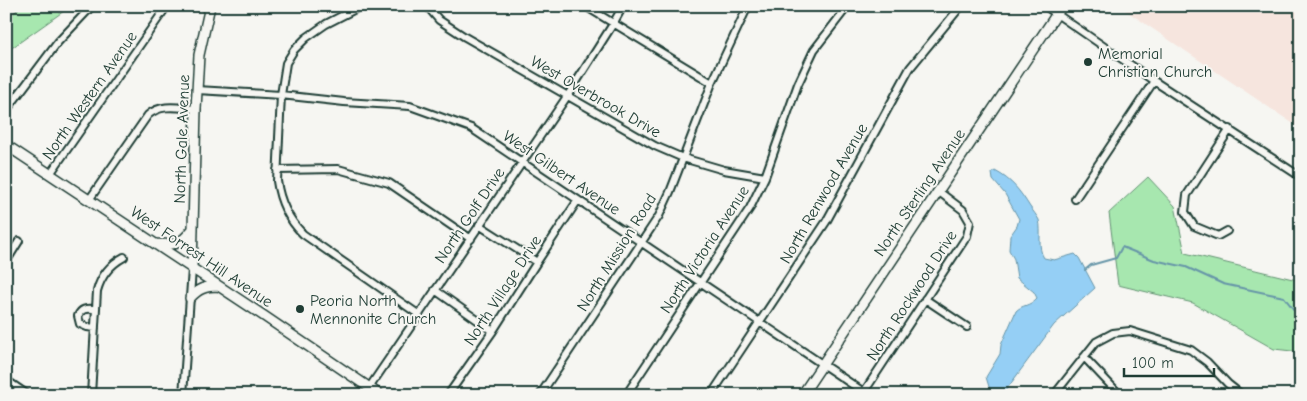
<svg xmlns="http://www.w3.org/2000/svg" width="1307" height="401" viewBox="0 0 1307 401" font-family="'Comic Neue',sans-serif">
  <rect width="100%" height="100%" fill="#f6f6f2"/>
  <filter id="ink" filterUnits="userSpaceOnUse"><feTurbulence type="fractalNoise" baseFrequency=".02" numOctaves="2"/><feDisplacementMap in="SourceGraphic" scale="10" xChannelSelector="R" yChannelSelector="G"/><feConvolveMatrix kernelMatrix="1 2 1 2 8 2 1 2 1" color-interpolation-filters="sRGB"/></filter>
  <g filter="url(#ink)">
    <!-- built -->
    <path fill="#f6e5de" d="M1119 6H1301V129Z"/>
    <!-- green -->
    <path fill="#a7e7af" stroke="#639272" d="M22 6H71L6 52V19Z
      M1148 177 1175 206 1185 253 1301 281V352L1274 349 1193 303 1118 285 1109 213Z"/>
    <!-- water -->
    <path fill="#95cff5" stroke="#6695a8" d="M995 171C1012 180 1020 191 1030 207 1033 211 1037 216 1039 220 1042 232 1037 248 1044 258L1054 260 1075 254 1079 258 1095 288 1054 325 1006 390 998 392 990 390 986 377 1000 354 1001 345 1016 311C1023 304 1029 307 1037 298L1034 292 1017 278 1014 259 1009 250 1010 236 1017 226 1019 219 1005 194 993 180 992 173Z"/>
    <g fill="none" stroke-linecap="round" stroke-linejoin="round">
      <!-- stream -->
      <path stroke="#6695a8" stroke-width="2" d="M1085 270 1091 265 1116 258 1122 247 1154 260 1186 267 1223 284 1284 297 1301 319"/>
      <defs>
        <path id="minor" d="M361 6 326 24 306 38 294 50 286 63 281 95 277 181C280 203 288 219 303 234L418 314
          M427 6 439 20 465 37 655 146 683 158 724 170 765 177
          M585 6 712 83
          M1045 6 1154 81 1301 177
          M197 90 281 95 344 102 410 106 471 128 868 395
          M6 111 58 42 92 6
          M277 170 338 169 389 183 471 239
          M50 174 167 6
          M1075 199 1154 81
          M89 200 148 115C162 103 179 108 196 109
          M479 225 537 262
          M1227 231 1218 236 1194 226 1185 212 1187 195 1230 129
          M6 262 19 241
          M435 290 493 331
          M925 299 967 327
          M95 328 87 327 80 324 78 316C82 307 88 309 96 309
          M1084 357 1120 395
          M6 380 28 395
          M369 388 568 95 613 24 623 6
          M91 395 97 291C101 276 111 264 124 257
          M183 395 192 269
          M448 395 493 331 537 262 578 200
          M540 395 659 216 670 192 712 83 748 6
          M626 395 750 208 765 177 798 84 814 50 848 6
          M711 395 826 222 910 68 961 6
          M862 395 967 236 970 222 963 210 938 191
          M1054 395 1096 342 1113 333 1130 331 1191 350 1207 362 1228 384 1242 395"/>
        <path id="major" d="M6 145 264 316 380 395
          M156 244C176 245 180 245 192 230
          M192 269 196 109 199 55 210 6
          M190 298C198 289 205 286 218 286
          M802 395 1062 6"/>
      </defs>
      <!-- minor casing -->
      <use href="#minor" stroke="#1f3d34" stroke-width="10"/>
      <!-- major casing -->
      <use href="#major" stroke="#1f3d34" stroke-width="12"/>
      <!-- minor -->
      <use href="#minor" stroke="#f6f6f2" stroke-width="6"/>
      <!-- major -->
      <use href="#major" stroke="#f6f6f2" stroke-width="9"/>
    </g>
  </g>
  <!-- markers -->
  <g fill="#1f3d34" stroke="#f6f6f2" stroke-width="2">
    <circle cx="1088" cy="62" r="5"/>
    <circle cx="300" cy="309" r="5"/>
  </g>
  <g text-anchor="middle" stroke-width="4" stroke-linejoin="round" paint-order="stroke">
    <!-- poi labels -->
    <g font-size="16" fill="#1f3d34" stroke="#f6f6f2" text-anchor="start">
      <text x="1098" y="59">Memorial<tspan x="1098" dy="18">Christian Church</tspan></text>
      <text x="310" y="306">Peoria North<tspan x="310" dy="18">Mennonite Church</tspan></text>
    </g>
    <!-- street labels -->
    <g font-size="16" fill="#1f3d34" stroke="#f6f6f2">
      <text transform="translate(89 95) rotate(-55)" y="6">North Western Avenue</text>
      <text transform="translate(596 96) rotate(30)" y="6">West Overbrook Drive</text>
      <text transform="translate(181 139) rotate(-88)" y="6">North Gale Avenue</text>
      <text transform="translate(562 172) rotate(34)" y="6">West Gilbert Avenue</text>
      <text transform="translate(919 192) rotate(-56)" y="6">North Sterling Avenue</text>
      <text transform="translate(823 193) rotate(-60)" y="6">North Renwood Avenue</text>
      <text transform="translate(469 215) rotate(-56)" y="6">North Golf Drive</text>
      <text transform="translate(704 249) rotate(-57)" y="6">North Victoria Avenue</text>
      <text transform="translate(616 252) rotate(-58)" y="6">North Mission Road</text>
      <text transform="translate(202 256) rotate(34)" y="6">West Forrest Hill Avenue</text>
      <text transform="translate(502 290) rotate(-57)" y="6">North Village Drive</text>
      <text transform="translate(911 295) rotate(-57)" y="6">North Rockwood Drive</text>
    </g>
  </g>
  <!-- margin -->
  <rect width="1307" height="401" fill="none" stroke="#f6f6f2" stroke-width="25"/>
  <rect x="12" y="12" width="1282" height="376" fill="none" stroke="#1f3d34" stroke-width="2" filter="url(#ink)"/>
  <!-- scale -->
  <path d="M1124 368v8h90v-8" fill="none" stroke="#1f3d34" stroke-width="2.5"/>
  <text x="1132" y="368" font-size="15" fill="#1f3d34" stroke="#f6f6f2" stroke-width="4" paint-order="stroke">100 m</text>
</svg>
